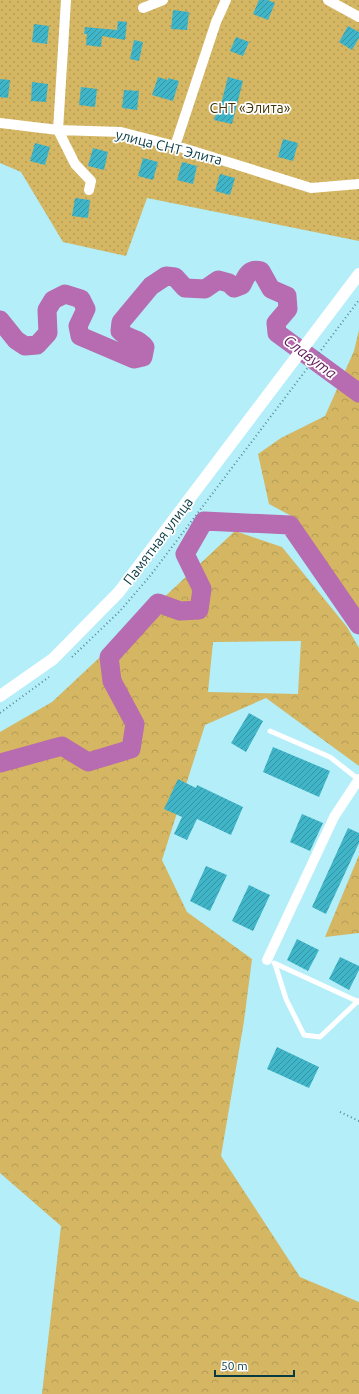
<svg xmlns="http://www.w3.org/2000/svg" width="359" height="1394" viewBox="0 0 359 1394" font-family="Ubuntu,sans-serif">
  <defs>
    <pattern id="green-dots" width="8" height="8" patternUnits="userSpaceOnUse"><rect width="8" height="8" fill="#d4b663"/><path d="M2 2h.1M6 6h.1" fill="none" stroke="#b49d57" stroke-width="1.8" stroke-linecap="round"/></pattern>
    <pattern id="forest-crowns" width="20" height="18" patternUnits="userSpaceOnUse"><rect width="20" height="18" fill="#d4b663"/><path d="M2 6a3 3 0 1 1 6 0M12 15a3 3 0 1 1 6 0" fill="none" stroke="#b49d57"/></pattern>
    <pattern id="building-hatch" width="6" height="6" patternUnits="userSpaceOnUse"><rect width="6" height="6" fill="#40b5c8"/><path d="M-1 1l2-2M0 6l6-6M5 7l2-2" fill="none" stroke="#3494a4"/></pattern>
  </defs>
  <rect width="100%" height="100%" fill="#b3eef9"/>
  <!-- green -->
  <path fill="url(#green-dots)" d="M0 0H359V241L147 198 126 256 63 242 21 172 0 163Z"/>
  <!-- forest -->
  <path fill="url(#forest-crowns)" fill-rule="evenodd" d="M359 330V613L297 519 269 504 258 454 281 438 325 416 354 351Z
    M235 531 282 547 347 627 359 648V767V766L266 698 205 725 162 860 187 912 252 959 244 1021 221 1156 300 1277 359 1302V1394H42L61 1226 0 1173V732L52 702ZM301 641 298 694 208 692 213 642Z
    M359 855V933L325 937Z"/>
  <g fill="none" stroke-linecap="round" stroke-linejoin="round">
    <!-- river -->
    <path stroke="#b76bb0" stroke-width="19" d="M0 320 16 340 25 346 37 345 48 333 47 310 53 300 65 294 81 299 86 309 78 326 80 336 134 359 143 357 145 347C137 336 129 341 120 331L121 322 151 286 166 276 175 277 185 288 205 289 218 280 229 283 234 288 242 285C246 276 249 268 261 271L271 289 287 296 288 309 276 323 277 333 359 393
      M0 763 62 746 88 762 131 749 135 724 112 681 109 657 158 603 180 611 199 610 202 589 185 554 204 521 290 525 359 625"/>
  </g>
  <!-- building -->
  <path fill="url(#building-hatch)" d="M259 0H268L275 3 268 20 253 14Z
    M173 10 189 12 187 30 171 29Z
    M118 21 127 22 125 40 102 36 101 47 86 45 87 34H84L85 27 117 30Z
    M34 24 49 26 47 44 32 42Z
    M348 26 359 32V38L352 50 339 42Z
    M236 37 249 42 243 56 230 51Z
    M134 40 143 42 139 61 130 59Z
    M158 77 168 80V78L179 81 173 101 152 95Z
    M228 77 243 81 232 124 214 120 218 107 220 108Z
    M0 79 10 80 8 98 0 97Z
    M32 82 48 84 46 102 31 101Z
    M81 87 97 89 95 107 79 105Z
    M124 90 139 91 137 110 122 108Z
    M283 139 298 143 293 161 278 157Z
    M35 143 50 147 45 165 30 161Z
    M93 148 108 152 104 170 88 166Z
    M143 158 158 162 153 180 138 176Z
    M182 162 197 166 193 184 177 180Z
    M220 174 235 178 230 195 215 191Z
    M75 198 90 200 88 218 72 216Z
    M249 713 263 721 246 752 231 743Z
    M273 747 330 771 319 797 263 772Z
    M178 779 196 788 197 785 243 807 231 835 197 819 187 840 174 834 182 817 164 809Z
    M302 814 323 823 310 851 290 842Z
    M348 828 359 833V843L326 914 312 907Z
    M206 866 227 875 210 911 190 901Z
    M249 885 270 895 253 931 232 921Z
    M297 939 319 950 308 971 287 960Z
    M340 957 359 966V970L349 990 329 979Z
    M277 1047 319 1067 309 1088 267 1069Z"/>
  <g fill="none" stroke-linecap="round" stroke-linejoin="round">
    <!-- path -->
    <path stroke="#568c95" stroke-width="2" stroke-dasharray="1 3" stroke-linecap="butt" d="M72 657 120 611 150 576 359 300
      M0 713 49 677
      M340 1112 359 1121"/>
    <!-- service -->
    <path stroke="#fff" stroke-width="5" d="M270 731 330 757 358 779
      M274 963 359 1002
      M275 964 286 999 304 1035 320 1037 358 1001"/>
    <!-- minor -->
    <path stroke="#fff" stroke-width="10" d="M66 0 58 130 121 132 183 148 311 188 359 184
      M328 0 359 17
      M143 8 163 0
      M0 123 58 130 75 164 91 181 89 190
      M175 146 216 22 226 0
      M267 960 334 817 359 779"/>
    <!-- tertiary -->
    <path stroke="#fff" stroke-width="12" d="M0 696 53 659 119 592 359 274"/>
  </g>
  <g text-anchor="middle" stroke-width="3.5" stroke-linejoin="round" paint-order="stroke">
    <!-- park labels -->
    <g font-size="14" fill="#433505" stroke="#fff">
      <text x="250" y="113">СНТ «Элита»</text>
    </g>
    <!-- street labels -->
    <g font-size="14" fill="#083a42" stroke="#fff">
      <text transform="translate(169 147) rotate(14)" y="5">улица СНТ Элита</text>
      <text transform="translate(158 541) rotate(-53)" y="5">Памятная улица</text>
    </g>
    <!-- water labels -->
    <g font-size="15" font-style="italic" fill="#5d1758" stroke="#fff">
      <text transform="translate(310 357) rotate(37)" y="5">Славута</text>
    </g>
  </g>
  <!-- scale -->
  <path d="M215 1370v6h79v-6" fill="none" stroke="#083a42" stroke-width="2"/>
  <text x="221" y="1370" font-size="12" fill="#083a42" stroke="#ffffff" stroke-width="3" paint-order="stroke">50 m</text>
</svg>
